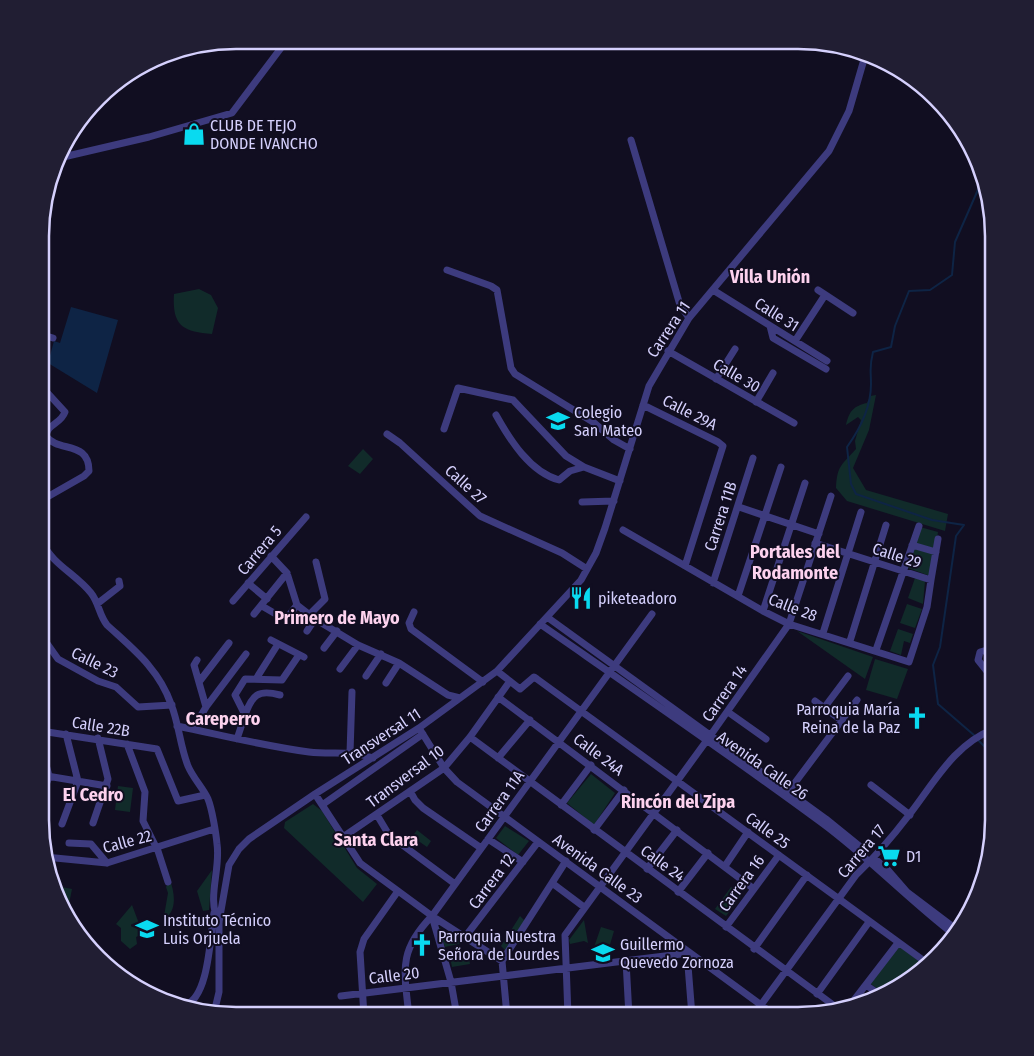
<svg xmlns="http://www.w3.org/2000/svg" width="1034" height="1056" viewBox="0 0 1034 1056" font-family="'Fira Sans Condensed',sans-serif">
  <rect width="100%" height="100%" fill="#110e21"/>
  <!-- green -->
  <path fill="#112b2a" d="M199 289 211 295 218 308 212 334C182 332 172 325 174 294Z
    M876 395 869 430 853 468 866 490 948 514 945 531 847 501 836 488C837 465 842 465 856 449L855 441 861 420 858 417 846 425C849 412 853 406 867 403L870 396Z
    M363 449 373 459 360 474 348 466Z
    M920 527 938 532 935 551 914 545Z
    M914 548 934 554 930 576 908 568Z
    M915 578 925 581 923 604 908 598Z
    M907 604 922 609 915 628 900 623Z
    M898 629 913 634 910 643 904 641 901 655 890 651Z
    M797 631 873 657 865 679Z
    M875 659 908 669 897 699 866 690Z
    M591 774 615 793 594 825 567 803Z
    M118 786 133 788 130 812 115 810Z
    M313 804 322 811 357 868 377 884 363 902 284 828 285 822Z
    M505 826 529 841 518 855 496 838Z
    M417 830 431 841 427 847 417 840 412 845 409 841Z
    M212 870 209 910 203 911 197 891Z
    M170 880C174 891 177 907 168 916H164L168 893 166 887Z
    M51 885 72 889 67 914Z
    M731 887 742 895 726 916 715 909Z
    M132 905 143 934 136 937 137 944 130 949 121 941V928L116 924Z
    M520 916 525 921 506 951 501 946Z
    M584 920 588 943 584 941 570 944 569 940Z
    M438 927 463 943 445 947Z
    M601 927 614 931 607 955 593 950Z
    M900 946 925 966 917 976 883 994 870 983Z
    M468 954 470 964 452 967 450 957Z"/>
  <!-- water -->
  <path fill="#0e2445" d="M71 307 118 320 97 393 48 363 54 341 60 343Z"/>
  <g fill="none" stroke-linecap="round" stroke-linejoin="round">
    <!-- stream -->
    <path stroke="#0e2445" stroke-width="2" d="M975 736 938 704 933 665 940 647 956 536 964 525 932 520 856 494 851 484 847 447C860 429 871 407 871 384 871 369 869 368 873 352L891 347 895 326 909 291 930 290 952 275 955 242 984 176
      M978 740 994 756"/>
    <!-- minor -->
    <path stroke="#3d3b7e" stroke-width="7" d="M631 140 680 305 689 318
      M59 158 149 137 232 113 287 40
      M447 270 491 286 497 290 511 368 515 374 593 422 614 440 630 449
      M713 290 827 361
      M818 290 853 313
      M770 326 773 338 826 369
      M43 335 53 338
      M795 341 825 295
      M668 351 794 423
      M716 379 735 349
      M756 402 773 373
      M643 405 718 442 723 446 685 566
      M496 415C510 440 530 472 559 480L570 471 584 467 620 481
      M444 429 458 388 513 400 566 456 584 467
      M387 434 400 443 480 516 562 553 587 569
      M42 500 84 476 89 471C89 440 58 453 46 436 47 424 61 424 65 412L43 388
      M582 502 614 501
      M739 507 819 534
      M623 530 763 611 789 624 909 662 927 607 931 580
      M42 542C53 565 76 574 91 593 99 603 99 615 107 625 133 649 159 669 171 704 179 724 180 746 188 766 193 778 203 788 208 799 212 809 216 833 217 844 221 870 206 899 219 922
      M815 543 931 580 938 539
      M912 545 936 552
      M271 556 287 573 297 605 315 619 358 645 399 663 448 695 460 698
      M248 583 267 599
      M713 583 753 458
      M738 596 781 467
      M233 601 306 517
      M97 604 120 586 119 581
      M262 606 274 613
      M763 611 805 483
      M414 612 409 623 411 629 483 682
      M254 614 287 573
      M310 614 325 599 316 562
      M547 617 826 819 863 849
      M287 618 297 605
      M540 624C635 690 730 755 822 823 868 857 907 898 952 933
      M307 631 315 619
      M823 633 861 512
      M41 635 58 659 98 681 116 687 138 707 172 705
      M271 640 304 657
      M850 641 886 525
      M324 648 337 631
      M876 650 919 526
      M994 652 987 650 980 652 978 660 994 680
      M197 660 194 665 206 707
      M340 669 358 645
      M497 671 520 689 534 677 537 679 927 963
      M366 676 381 654
      M256 679 278 644
      M199 682 229 643
      M386 683 399 663
      M498 697 754 889
      M815 701 841 720
      M824 708 848 676
      M728 712 766 739
      M245 715C252 695 258 689 280 695
      M177 726C221 735 264 746 309 752 331 755 352 750 373 758
      M419 728 444 768 457 782 776 1016
      M193 729 206 707 246 654
      M41 731 157 749 178 801 205 795
      M470 737 840 1010
      M237 739 245 715 235 695 245 679 282 680 299 655
      M127 744 145 792 143 821 158 851 168 882
      M350 753 352 692
      M498 758 530 720
      M41 775 107 786
      M871 785 910 815
      M410 791 415 800 423 808 481 848
      M788 792 857 700
      M315 794 360 863 432 916 502 961
      M41 800 49 776 41 746
      M322 805 423 734
      M561 805 591 765
      M377 815 389 835 455 884
      M93 823 108 779 98 738
      M62 824 78 781 66 734
      M594 830 624 790
      M343 837 444 768 470 737 510 681
      M488 839 523 862
      M69 843 91 844 107 863
      M45 857 107 863 214 829
      M875 859 887 869 907 892 956 929
      M725 866 748 832
      M647 869 677 830
      M552 883 584 907
      M678 892 708 853
      M432 916 451 982 457 1016
      M726 927 779 855
      M465 937 538 842
      M754 949 807 875
      M687 953 692 1016
      M626 961 629 1016
      M866 985 880 995
      M817 994 869 922
      M341 996 689 953
      M185 1005C209 998 210 936 214 913
      M848 1008 898 943
      M214 1013 219 992V922L229 865 239 849 249 839 315 794 419 728 497 671 581 580 596 553 605 528 649 386 689 318 829 151 849 111 865 56
      M364 1016 360 952 364 939 398 891
      M409 1016C404 970 398 951 432 916L652 614
      M507 1016 502 961 566 861
      M568 1016 565 935 710 736 789 624 831 496
      M685 1016 758 1009 856 875C876 856 893 836 909 815 934 783 954 744 994 729"/>
  </g>
  <!-- icons -->
  <defs>
    <symbol id="shop-bare" viewBox="-9 -9 18 18"><path d="M-5-2.5h2.3a2.7 3.5 0 0 1 5.4 0H5L5.5 6h-11ZM-1.5-2.5h3a1.5 2.3 0 0 0-3 0Z" fill="#09daf0" stroke="#110e21" stroke-width="2.5" paint-order="stroke"/></symbol>
    <symbol id="school-bare" viewBox="-9 -9 18 18"><path d="M0-5L7-2L0 1L-7-2ZM-4 1L0 2.5L4 1V4Q0 6-4 4Z" fill="#09daf0" stroke="#110e21" stroke-width="2.5" paint-order="stroke"/></symbol>
    <symbol id="restaurant-bare" viewBox="-9 -9 18 18"><path d="M-5-6h1v4h1v-4h1v4h1v-4h1v5L-1.5 .5V6h-2V.5L-5-1ZM5-6V6H3V1.5H1.5Q1.5-4 5-6Z" fill="#09daf0" stroke="#110e21" stroke-width="2.5" paint-order="stroke"/></symbol>
    <symbol id="church-bare" viewBox="-9 -9 18 18"><path d="M-1.2-6h2.4v3.5h3.3v2.4h-3.3V6h-2.4V-.1h-3.3v-2.4h3.3Z" fill="#09daf0" stroke="#110e21" stroke-width="2.5" paint-order="stroke"/></symbol>
    <symbol id="supermarket-bare" viewBox="-9 -9 18 18"><path d="M-6-5.5h2.5l.6 2H6L4.5 2H-2.5L-4.4-4H-6ZM-1.5 3.2a1.3 1.3 0 1 0 .1 0ZM3 3.2a1.3 1.3 0 1 0 .1 0Z" fill="#09daf0" stroke="#110e21" stroke-width="2.5" paint-order="stroke"/></symbol>
    <symbol id="university-bare" viewBox="-9 -9 18 18"><path d="M0-5L7-2L0 1L-7-2ZM-4 1L0 2.5L4 1V4Q0 6-4 4Z" fill="#09daf0" stroke="#110e21" stroke-width="2.5" paint-order="stroke"/></symbol>
  </defs>
  <g fill-rule="evenodd">
    <use href="#shop-bare" x="178" y="118" width="32" height="32"/>
    <use href="#school-bare" x="542" y="405" width="32" height="32"/>
    <use href="#restaurant-bare" x="565" y="582" width="32" height="32"/>
    <use href="#church-bare" x="901" y="702" width="32" height="32"/>
    <use href="#supermarket-bare" x="873" y="840" width="32" height="32"/>
    <use href="#university-bare" x="131" y="913" width="32" height="32"/>
    <use href="#church-bare" x="406" y="929" width="32" height="32"/>
    <use href="#university-bare" x="587" y="937" width="32" height="32"/>
  </g>
  <g text-anchor="middle" stroke-width="4" stroke-linejoin="round" paint-order="stroke">
    <!-- poi labels -->
    <g font-size="16" fill="#d5d0fd" stroke="#110e21" text-anchor="start">
      <text x="210" y="131">CLUB DE TEJO<tspan x="210" dy="18">DONDE IVANCHO</tspan></text>
      <text x="574" y="418">Colegio<tspan x="574" dy="18">San Mateo</tspan></text>
      <text x="598" y="604">piketeadoro</text>
      <text x="900" y="715" text-anchor="end">Parroquia María<tspan x="900" dy="18">Reina de la Paz</tspan></text>
      <text x="906" y="862">D1</text>
      <text x="163" y="926">Instituto Técnico<tspan x="163" dy="18">Luis Orjuela</tspan></text>
      <text x="438" y="942">Parroquia Nuestra<tspan x="438" dy="18">Señora de Lourdes</tspan></text>
      <text x="620" y="950">Guillermo<tspan x="620" dy="18">Quevedo Zornoza</tspan></text>
    </g>
    <!-- street labels -->
    <g font-size="16" fill="#d5d0fd" stroke="#110e21">
      <text transform="translate(777 314) rotate(32)" y="6">Calle 31</text>
      <text transform="translate(668 329) rotate(-56)" y="6">Carrera 11</text>
      <text transform="translate(737 375) rotate(30)" y="6">Calle 30</text>
      <text transform="translate(690 412) rotate(27)" y="6">Calle 29A</text>
      <text transform="translate(466 484) rotate(42)" y="6">Calle 27</text>
      <text transform="translate(720 516) rotate(-72)" y="6">Carrera 11B</text>
      <text transform="translate(259 550) rotate(-50)" y="6">Carrera 5</text>
      <text transform="translate(897 555) rotate(18)" y="6">Calle 29</text>
      <text transform="translate(793 607) rotate(21)" y="6">Calle 28</text>
      <text transform="translate(95 662) rotate(26)" y="6">Calle 23</text>
      <text transform="translate(724 693) rotate(-55)" y="6">Carrera 14</text>
      <text transform="translate(101 726) rotate(9)" y="6">Calle 22B</text>
      <text transform="translate(381 736) rotate(-33)" y="6">Transversal 11</text>
      <text transform="translate(599 754) rotate(37)" y="6">Calle 24A</text>
      <text transform="translate(763 765) rotate(35)" y="6">Avenida Calle 26</text>
      <text transform="translate(405 776) rotate(-37)" y="6">Transversal 10</text>
      <text transform="translate(499 801) rotate(-54)" y="6">Carrera 11A</text>
      <text transform="translate(768 830) rotate(36)" y="6">Calle 25</text>
      <text transform="translate(127 841) rotate(-15)" y="6">Calle 22</text>
      <text transform="translate(861 851) rotate(-50)" y="6">Carrera 17</text>
      <text transform="translate(663 863) rotate(36)" y="6">Calle 24</text>
      <text transform="translate(598 868) rotate(36)" y="6">Avenida Calle 23</text>
      <text transform="translate(491 881) rotate(-53)" y="6">Carrera 12</text>
      <text transform="translate(741 883) rotate(-54)" y="6">Carrera 16</text>
      <text transform="translate(394 975) rotate(-7)" y="6">Calle 20</text>
    </g>
    <!-- neighbourhood labels -->
    <g font-size="18" font-weight="bold" fill="#fdd2ee" stroke="#110e21">
      <text x="770" y="283">Villa Unión</text>
      <text x="795" y="558">Portales del<tspan x="795" dy="21">Rodamonte</tspan></text>
      <text x="337" y="624">Primero de Mayo</text>
      <text x="223" y="725">Careperro</text>
      <text x="93" y="801">El Cedro</text>
      <text x="678" y="808">Rincón del Zipa</text>
      <text x="376" y="846">Santa Clara</text>
    </g>
  </g>
  <!-- crop -->
  <path d="M0 0H1034V1056H0ZM236 49H798A187 187 0 0 1 985 236V820A187 187 0 0 1 798 1007H236A187 187 0 0 1 49 820V236A187 187 0 0 1 236 49Z" fill="#211e33" fill-rule="evenodd"/>
  <path fill="none" stroke="#d5d0fd" stroke-width="2.5" d="M236 49H798A187 187 0 0 1 985 236V820A187 187 0 0 1 798 1007H236A187 187 0 0 1 49 820V236A187 187 0 0 1 236 49Z"/>
</svg>
